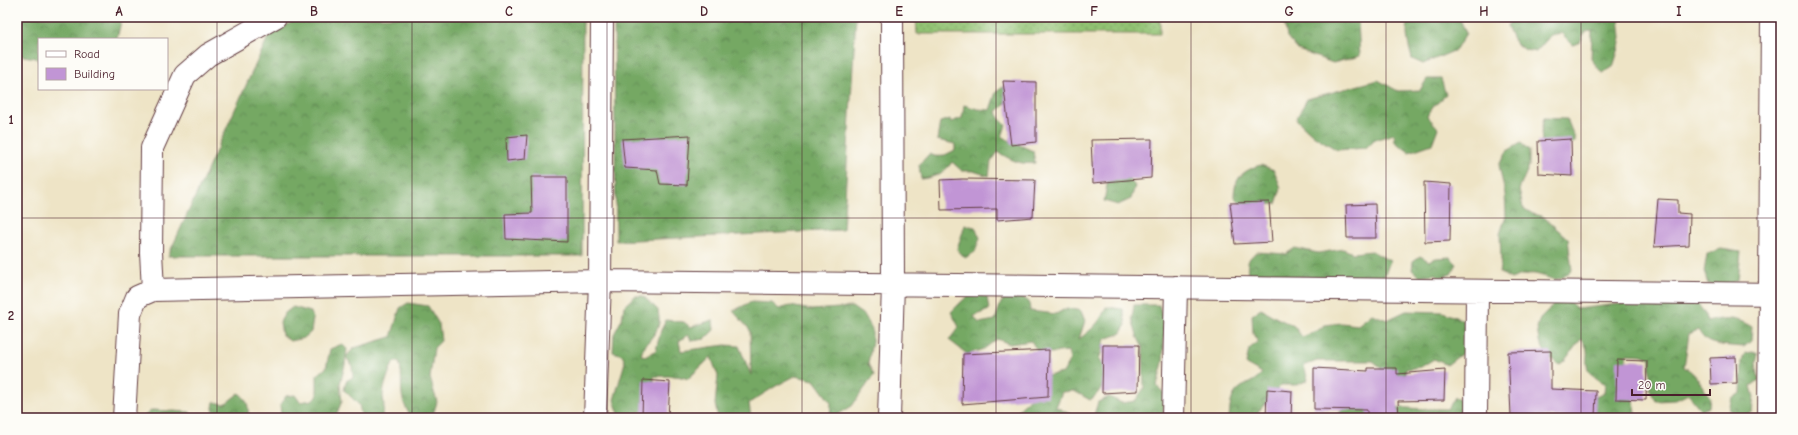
<svg xmlns="http://www.w3.org/2000/svg" width="1798" height="435" viewBox="0 0 1798 435" font-family="'Comic Neue',sans-serif">
  <defs>
    <pattern id="grass-dots" width="8" height="8" patternUnits="userSpaceOnUse"><rect width="8" height="8" fill="#91c272"/><path d="M2 2h.1M6 6h.1" fill="none" stroke="#789d5e" stroke-width="1.8" stroke-linecap="round"/></pattern>
    <pattern id="forest-crowns" width="20" height="18" patternUnits="userSpaceOnUse"><rect width="20" height="18" fill="#74a864"/><path d="M2 6a3 3 0 1 1 6 0M12 15a3 3 0 1 1 6 0" fill="none" stroke="#618853"/></pattern>
  </defs>
  <rect width="100%" height="100%" fill="#fdfcf7"/>
  <filter id="ink" filterUnits="userSpaceOnUse"><feTurbulence type="fractalNoise" baseFrequency=".025" numOctaves="2"/><feDisplacementMap in="SourceGraphic" scale="8" xChannelSelector="R" yChannelSelector="G"/><feConvolveMatrix kernelMatrix="1 2 1 2 8 2 1 2 1" color-interpolation-filters="sRGB"/></filter>
  <filter id="wash" filterUnits="userSpaceOnUse"><feTurbulence type="fractalNoise" baseFrequency=".012" numOctaves="4" result="noise"/><feDisplacementMap in="SourceGraphic" scale="16" xChannelSelector="R" yChannelSelector="G"/><feGaussianBlur stdDeviation="0.9" result="paint"/><feColorMatrix in="noise" values="0 0 0 0 0 0 0 0 0 0 0 0 0 0 0 0 0 1.4 0 .05"/><feComposite in="paint" operator="in"/></filter>
  <g filter="url(#wash)">
    <rect width="100%" height="100%" fill="#eee4c6"/>
    <!-- grass -->
    <path fill="url(#grass-dots)" stroke="#6e704e" d="M916 17H1160V34H917Z"/>
    <!-- forest -->
    <path fill="url(#forest-crowns)" stroke="#5f6448" d="M17 17H122L117 39H39V62L36 58 17 55Z
      M301 17H583L582 256H168L269 35Z
      M614 17H856L843 230 616 241Z
      M1283 17H1345L1358 21 1360 56 1333 63 1298 50 1287 37Z
      M1411 17H1459L1466 33 1456 50 1423 64 1412 59C1409 47 1403 28 1411 17Z
      M1516 17H1619L1621 37 1619 48 1613 67 1602 73 1591 59 1592 31 1585 32 1580 42 1573 45 1561 33 1551 35 1536 52C1517 50 1513 41 1507 25Z
      M1427 79H1441L1446 95 1434 106 1427 116 1438 128 1432 144 1409 152 1395 142 1394 134 1374 140 1366 148 1337 150 1313 135 1296 119 1307 99 1378 80 1398 91 1420 90Z
      M1006 85C1009 97 1008 104 997 111L999 118 1006 125 1002 137 1033 151 1035 163C1020 165 1011 160 998 152L991 162 989 176 973 171H962L952 162C944 174 935 177 921 179L919 165 929 154C939 159 945 155 955 150V144L937 140 940 122 950 119 951 122 962 118 964 105 978 109 990 110 996 92Z
      M1544 118 1567 119 1576 141 1564 149 1543 152 1541 131Z
      M1521 143 1529 150V166L1519 190 1523 208 1533 214 1544 217 1568 239 1572 270C1557 285 1553 278 1535 274 1527 273 1519 276 1511 279L1499 272 1501 261 1500 234 1506 216 1505 194 1499 165 1507 151Z
      M1261 165 1274 170 1281 188 1276 204 1242 205 1234 197C1234 177 1244 170 1261 165Z
      M1128 178 1135 186 1131 199 1118 205 1104 201 1108 180Z
      M965 225 975 227 980 238 975 252 965 258 957 249Z
      M1295 248 1318 253 1343 249 1353 253 1372 251 1390 261 1384 277 1375 281 1319 283 1307 277H1297L1289 282H1258L1248 275C1247 264 1247 258 1257 252L1286 254Z
      M1721 249 1741 252 1738 280 1725 286 1708 284 1704 272 1707 254Z
      M1420 256 1429 261 1436 258 1450 257 1457 264 1451 274 1442 277 1435 274 1419 276 1412 270 1413 261Z
      M972 293 987 297 989 310 974 316 979 323 995 320 1001 303 1008 293 1020 295 1029 302 1030 311 1056 314 1067 308 1081 311 1085 321 1079 339C1091 330 1101 322 1106 307L1123 309 1126 325 1120 334 1105 339 1099 360 1107 368C1104 382 1102 392 1090 400L1074 391 1062 392 1056 407 1079 418H965L1012 416 1030 399 1046 376 1063 373 1070 360 1068 351 1050 353 1037 350 1031 341 1010 344 997 339 984 349 967 354 949 340 959 327 951 312 962 301Z
      M635 296H643L658 310C658 314 660 319 659 323 657 336 644 342 641 355L647 356 656 350 661 330 666 320 684 322 690 327 713 320 714 330 705 339 692 341 688 335 679 341 681 351 725 345 739 346 751 375 750 330 733 311 751 302 772 303 779 309 790 306 812 310 852 307 865 316 872 329V342L868 364 874 375 852 406 832 418H830L831 403 814 380 795 376 776 386 749 403 751 418H718L715 404 718 376 711 357 688 379C675 374 667 377 654 376V397L650 409 636 413 619 414 614 400 625 362 622 355 613 352 614 334 622 319 624 306Z
      M1559 299 1569 301 1577 309 1645 301 1658 308 1663 303 1696 302 1704 312 1707 322C1725 317 1736 317 1752 327L1751 341 1744 347C1734 346 1713 346 1706 340 1703 338 1700 333 1698 330L1689 334 1684 367C1697 373 1701 386 1710 397L1709 407 1701 410 1688 394 1676 400 1656 401 1650 391V358L1643 355 1627 354C1626 367 1627 380 1630 393 1633 402 1637 408 1636 418H1592L1590 400 1604 393 1605 384C1600 380 1591 376 1588 369 1584 356 1592 351 1581 339L1565 360 1559 365 1547 355 1539 341 1537 328 1540 318Z
      M408 303 428 306 439 324 441 341 434 348 430 378 437 402 432 418H409L410 415C396 394 405 382 399 362H394C390 368 383 388 383 396 384 405 385 409 381 418H362L359 405 344 390 346 381 353 377 352 366 346 357 354 348 391 337 400 308Z
      M1134 305H1159L1165 326 1163 362 1157 386 1164 393 1163 418H1093L1098 402 1109 397 1122 403 1135 401 1144 388 1143 348 1137 336 1132 318Z
      M293 307 311 312 313 319 311 332 304 338 290 341 282 335 280 322 285 313Z
      M1261 309 1277 318 1294 326 1302 337 1317 331 1325 325 1341 323 1358 325 1372 314 1387 320 1406 311 1443 312 1463 320 1466 337 1464 352 1447 365 1434 359 1421 367 1406 369 1403 385 1373 361H1317L1304 366 1308 380 1297 385H1281L1253 418H1229C1230 408 1230 395 1240 388 1250 381 1252 384 1262 373L1246 364 1249 349 1258 342 1253 334 1252 315Z
      M342 344 347 349 345 365 340 384 342 401 335 418H291L281 415 280 405 286 396 295 395 300 402 312 400 317 396V375L326 368 330 349Z
      M1753 352 1758 354 1756 363 1759 380 1751 386 1754 397 1752 412 1740 416 1729 410 1732 398 1741 393 1742 361 1745 353Z
      M239 393C248 400 249 407 248 418L215 417 213 408 214 402 225 404Z
      M1455 397 1465 405 1459 418H1384L1391 407 1426 409H1448Z
      M1346 404H1362L1375 418H1339V414Z
      M152 410 190 412 191 418H142Z"/>
    <g id="blocks">
      <!-- building -->
      <path fill="#c195d5" d="M1003 81 1036 82V142L1011 145Z
        M527 135 525 159 507 161 506 137Z
        M690 135 687 185 660 184 657 170 625 168 622 139Z
        M1152 139 1151 178 1093 183 1091 140Z
        M1571 139 1572 176 1539 174 1538 141Z
        M531 177H567V242L506 239 505 214 532 213Z
        M963 179 1035 180 1033 217 997 220V209L941 210 940 180Z
        M1424 182 1451 184 1450 241 1425 242Z
        M1658 199 1678 200V213L1690 214 1689 245 1654 247Z
        M1269 202 1272 242 1235 244 1230 203Z
        M1375 204 1376 238H1347L1346 205Z
        M1103 345H1139L1138 391 1102 393Z
        M1049 350 1048 397 962 404 963 354Z
        M1551 351V389L1596 391 1595 418 1511 415 1508 352Z
        M1736 357 1737 383 1711 384 1710 358Z
        M1617 360 1647 361 1646 400 1616 399Z
        M1314 368 1368 371V368H1397V374L1445 370 1444 400 1398 401 1399 418H1367V410L1314 409Z
        M643 380 670 382 668 418H642Z
        M1267 389 1292 391 1291 418H1266Z"/>
    </g>
  </g>
  <g filter="url(#ink)">
    <use href="#blocks" fill-opacity="0" stroke="#633d42" stroke-width="1"/>
    <g fill="none" stroke-linecap="round" stroke-linejoin="round">
      <defs>
        <path id="minor" d="M153 290 151 252 152 148 185 75 208 55 275 17
          M124 418 130 314 137 297 153 290 600 281 1781 294
          M595 418 600 281 602 17
          M889 418 893 284 892 17
          M1173 418 1176 287
          M1476 418 1477 291
          M1769 418 1772 17"/>
      </defs>
      <!-- minor casing -->
      <use href="#minor" stroke="#633d42" stroke-width="24"/>
      <!-- minor -->
      <use href="#minor" stroke="#fff" stroke-width="22"/>
    </g>
  </g>
  <!-- grid -->
  <path fill="none" stroke="#4a1f2b" stroke-width="1" stroke-opacity="0.55" d="M217 17V418M412 17V418M607 17V418M802 17V418M996 17V418M1191 17V418M1386 17V418M1581 17V418M17 218H1781"/>
  <!-- margin -->
  <rect width="1798" height="435" fill="none" stroke="#fdfcf7" stroke-width="44"/>
  <!-- legend -->
  <rect x="38" y="38" width="130" height="52" fill="#fdfcf7" stroke="#b5a4a5"/>
  <rect x="46" y="51" width="20" height="6" fill="#ffffff" stroke="#b5a4a5"/>
  <text x="74" y="58" font-size="12" fill="#4a1f2b">Road</text>
  <rect x="46" y="68" width="20" height="12" fill="#c195d5" stroke="#b5a4a5"/>
  <text x="74" y="78" font-size="12" fill="#4a1f2b">Building</text>
  <!-- scale -->
  <path d="M1632 389v6h78v-6" fill="none" stroke="#4a1f2b" stroke-width="2"/>
  <text x="1638" y="389" font-size="12" fill="#4a1f2b" stroke="#fdfcf7" stroke-width="3" paint-order="stroke">20 m</text>
  <rect x="22" y="22" width="1754" height="391" fill="none" stroke="#4a1f2b" stroke-width="1.5"/>
  <g font-size="13" text-anchor="middle" font-weight="bold" fill="#4a1f2b">
    <text x="119" y="16">A</text>
    <text x="314" y="16">B</text>
    <text x="509" y="16">C</text>
    <text x="704" y="16">D</text>
    <text x="899" y="16">E</text>
    <text x="1094" y="16">F</text>
    <text x="1289" y="16">G</text>
    <text x="1484" y="16">H</text>
    <text x="1679" y="16">I</text>
    <text x="11" y="124">1</text>
    <text x="11" y="320">2</text>
  </g>
</svg>
